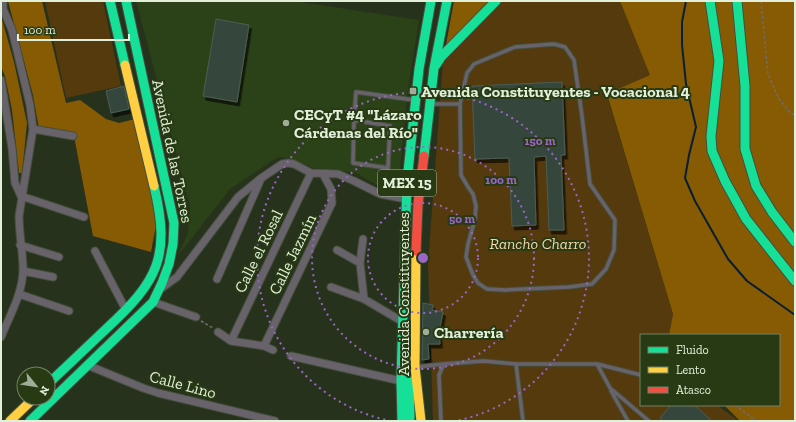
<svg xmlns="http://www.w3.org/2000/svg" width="796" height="422" viewBox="0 0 796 422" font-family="'Zilla Slab',serif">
  <defs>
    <filter id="shadow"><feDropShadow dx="2.5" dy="4" stdDeviation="0" flood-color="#0009"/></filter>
  </defs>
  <rect width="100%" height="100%" fill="#27321c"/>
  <!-- built -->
  <path fill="#2b4117" d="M136 1H294L419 20 408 89 398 191 382 188 356 173 314 168 288 158 280 157 272 161 230 189 177 257 188 233 190 206Z"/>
  <!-- green -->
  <path fill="#543a0c" d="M45 1H103L121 86 66 98Z
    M503 1H620L651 75 607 95 673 314 669 335H641V405H717L739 421H433L428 264 443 61Z"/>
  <!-- forest -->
  <path fill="#875a04" d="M8 1H42L66 103 80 100 106 119 119 123 135 119 154 200 157 220 151 252 93 236 74 136 39 129 33 95Z
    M454 1H503L443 61Z
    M620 1H795V421H740L724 405H779V335H669L673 314 607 94 650 75Z
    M1 16 14 62 27 123 22 173H19L12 110 5 76 1 67Z"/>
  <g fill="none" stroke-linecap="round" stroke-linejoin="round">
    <!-- stream -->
    <path stroke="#071e33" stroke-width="2" d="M686 1 682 22V45L686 84 696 127 689 155 685 178 695 201 728 259 747 281 795 315"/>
  </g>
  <!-- building -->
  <path fill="#36473d" stroke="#4c5d53" filter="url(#shadow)" d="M216 19 249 25 237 102 203 96Z
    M562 82 565 155H561L564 230H549L546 156 534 157 536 225 512 226 509 158 475 159 472 86Z
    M124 86 129 109 111 113 106 91Z
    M423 303 433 305 432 310 443 312 439 333 440 344H428L429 359 422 360Z
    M671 405H694L712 421H663L660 418Z"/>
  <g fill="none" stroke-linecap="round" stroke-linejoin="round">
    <defs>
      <path id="lane" d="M433 104H460L461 175 468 187 473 194 476 206 475 219 468 244 466 257 473 275 478 283 487 289 505 290 569 287 592 284 606 269 614 250 615 220 590 184 582 116 574 60 565 47 554 44 515 47 474 64 467 73 460 104
        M354 120 390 126 388 168 353 163 354 120 356 92 414 100
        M516 364 523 421
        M597 364 610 388 649 421
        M417 367 444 364
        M611 391 628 421
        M441 421 439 375 444 364 484 361 516 364H597L641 375"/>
      <path id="street" d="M1 80 12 148 15 183 21 196 84 217
        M33 129 73 136
        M363 239 360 263 364 299
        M20 245 59 257
        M337 250 360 263
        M95 251 126 310
        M23 271 53 277
        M217 279 260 181
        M331 287 364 299 403 322
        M159 290 177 277 238 197 260 179 282 164 288 163 294 164 311 173 338 174 354 181 380 194 406 199
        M19 294 69 311
        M153 302 196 317
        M218 332 231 341 264 346 273 350
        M1 337C10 315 23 293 23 269 23 252 19 234 19 216L33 129 30 105 12 30 3 9V1
        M231 341 311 173
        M264 346 332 203 331 189 323 174
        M291 356 401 381
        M87 365 143 388 158 393 275 421"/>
      <path id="fast" d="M110 1 125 65
        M710 1 719 61 711 136 712 151 725 181 746 219 795 281
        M737 1 745 86V149L756 186 772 212 795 242
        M436 65 441 57 496 1
        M424 156 434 68 447 1
        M409 380 410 418
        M48 384C67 366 87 347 106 329 158 281 171 257 154 186
        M30 421 153 302 162 283 169 264 173 244 174 223 126 1
        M402 421 401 381 407 181 419 69 431 1"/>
      <path id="slow" d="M125 65 154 186
        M416 251 415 367 421 421
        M10 421 34 398"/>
      <path id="jam" d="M416 251 418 204 424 156"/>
    </defs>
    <!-- lane casing -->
    <use href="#lane" stroke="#454f3c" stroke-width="5.5"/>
    <!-- street casing -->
    <use href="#street" stroke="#454f3c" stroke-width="9"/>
    <!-- fast casing -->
    <use href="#fast" stroke="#454f3c" stroke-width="11"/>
    <!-- slow casing -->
    <use href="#slow" stroke="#454f3c" stroke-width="11"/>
    <!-- jam casing -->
    <use href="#jam" stroke="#454f3c" stroke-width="11"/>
    <!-- path -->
    <path stroke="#6e6c6e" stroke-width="1.5" stroke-dasharray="3 2" stroke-linecap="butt" d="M761 1 768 74 779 99 791 114H795
      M201 321 213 328
      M735 405 756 421"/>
    <!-- lane -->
    <use href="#lane" stroke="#68626a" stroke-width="3.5"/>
    <!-- street -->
    <use href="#street" stroke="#68626a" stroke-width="7"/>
    <!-- fast -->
    <use href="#fast" stroke="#16e098" stroke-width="9"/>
    <!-- slow -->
    <use href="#slow" stroke="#ffcf43" stroke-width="9"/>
    <!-- jam -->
    <use href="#jam" stroke="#f24e42" stroke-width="9"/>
    <!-- path-bridge -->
    <path stroke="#6e6c6e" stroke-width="1.5" stroke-dasharray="3 2" stroke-linecap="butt" d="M410 92 436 96"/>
  </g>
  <!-- distance rings -->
  <g fill="none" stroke="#9a66c7" stroke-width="2" stroke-dasharray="2 4">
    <circle cx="423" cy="258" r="55"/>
    <circle cx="423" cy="258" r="111"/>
    <path d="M391 421A166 166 0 1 1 455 421"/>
  </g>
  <!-- markers -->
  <g fill="#a1ad97" stroke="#273a14" stroke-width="1.5">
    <rect x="409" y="87" width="8" height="8" rx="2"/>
    <circle cx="286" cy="123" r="4"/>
    <circle cx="426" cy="332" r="4"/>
  </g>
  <g text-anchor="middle" stroke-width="4" stroke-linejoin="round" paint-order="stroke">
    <!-- shield labels -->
    <rect fill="#273a14" stroke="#aab99e" stroke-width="1" x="378" y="170" width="58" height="26" rx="3"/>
    <g font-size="15" font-weight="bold" fill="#e2efd9">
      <text x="407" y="188">MEX 15</text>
    </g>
    <!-- poi labels -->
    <g font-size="16" font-weight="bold" fill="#e2efd9" stroke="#273a14" text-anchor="start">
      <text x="421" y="97">Avenida Constituyentes - Vocacional 4</text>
      <text x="294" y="120">CECyT #4 "Lázaro<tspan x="294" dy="18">Cárdenas del Río"</tspan></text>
      <text x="434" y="338">Charrería</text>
    </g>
    <!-- street labels -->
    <g font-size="16" fill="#e2efd9" stroke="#273a14">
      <text transform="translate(173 151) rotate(78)" y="6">Avenida de las Torres</text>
      <text transform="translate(258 251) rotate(-64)" y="6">Calle el Rosal</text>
      <text transform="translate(292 254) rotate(-64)" y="6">Calle Jazmín</text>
      <text transform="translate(403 294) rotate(-90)" y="6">Avenida Constituyentes</text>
      <text transform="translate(183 384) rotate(15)" y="6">Calle Lino</text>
    </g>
    <!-- park labels -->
    <g font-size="16" font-style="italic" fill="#f8d4a8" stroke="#273a14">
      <text x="538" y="249">Rancho Charro</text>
    </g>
  </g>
  <circle cx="423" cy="258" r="6" fill="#9a66c7" stroke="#273a14" stroke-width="2"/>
  <g font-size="12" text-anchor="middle" font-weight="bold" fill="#9a66c7" stroke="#273a14" stroke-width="4" stroke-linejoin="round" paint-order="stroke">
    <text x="540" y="145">150 m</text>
    <text x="501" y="184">100 m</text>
    <text x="462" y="223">50 m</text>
  </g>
  <!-- border -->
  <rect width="796" height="422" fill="none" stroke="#e2efd9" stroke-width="4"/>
  <!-- legend -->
  <rect x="640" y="334" width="140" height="72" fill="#273a14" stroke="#728263"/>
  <rect x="648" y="347" width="20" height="6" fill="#16e098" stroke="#728263"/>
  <text x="676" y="354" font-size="12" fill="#e2efd9">Fluido</text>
  <rect x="648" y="367" width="20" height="6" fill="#ffcf43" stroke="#728263"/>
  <text x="676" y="374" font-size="12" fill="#e2efd9">Lento</text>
  <rect x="648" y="387" width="20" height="6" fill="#f24e42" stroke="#728263"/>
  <text x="676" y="394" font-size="12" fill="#e2efd9">Atasco</text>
  <!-- north arrow -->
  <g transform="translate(36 386) rotate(120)"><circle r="19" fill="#273a14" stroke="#728263"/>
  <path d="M0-3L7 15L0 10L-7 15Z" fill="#a1ad97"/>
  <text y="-6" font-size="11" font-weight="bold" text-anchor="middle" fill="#e2efd9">N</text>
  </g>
  <!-- scale -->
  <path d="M18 34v6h111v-6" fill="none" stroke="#e2efd9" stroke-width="2"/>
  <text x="24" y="34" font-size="12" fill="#e2efd9" stroke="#273a14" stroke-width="3" paint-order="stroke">100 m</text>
</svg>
